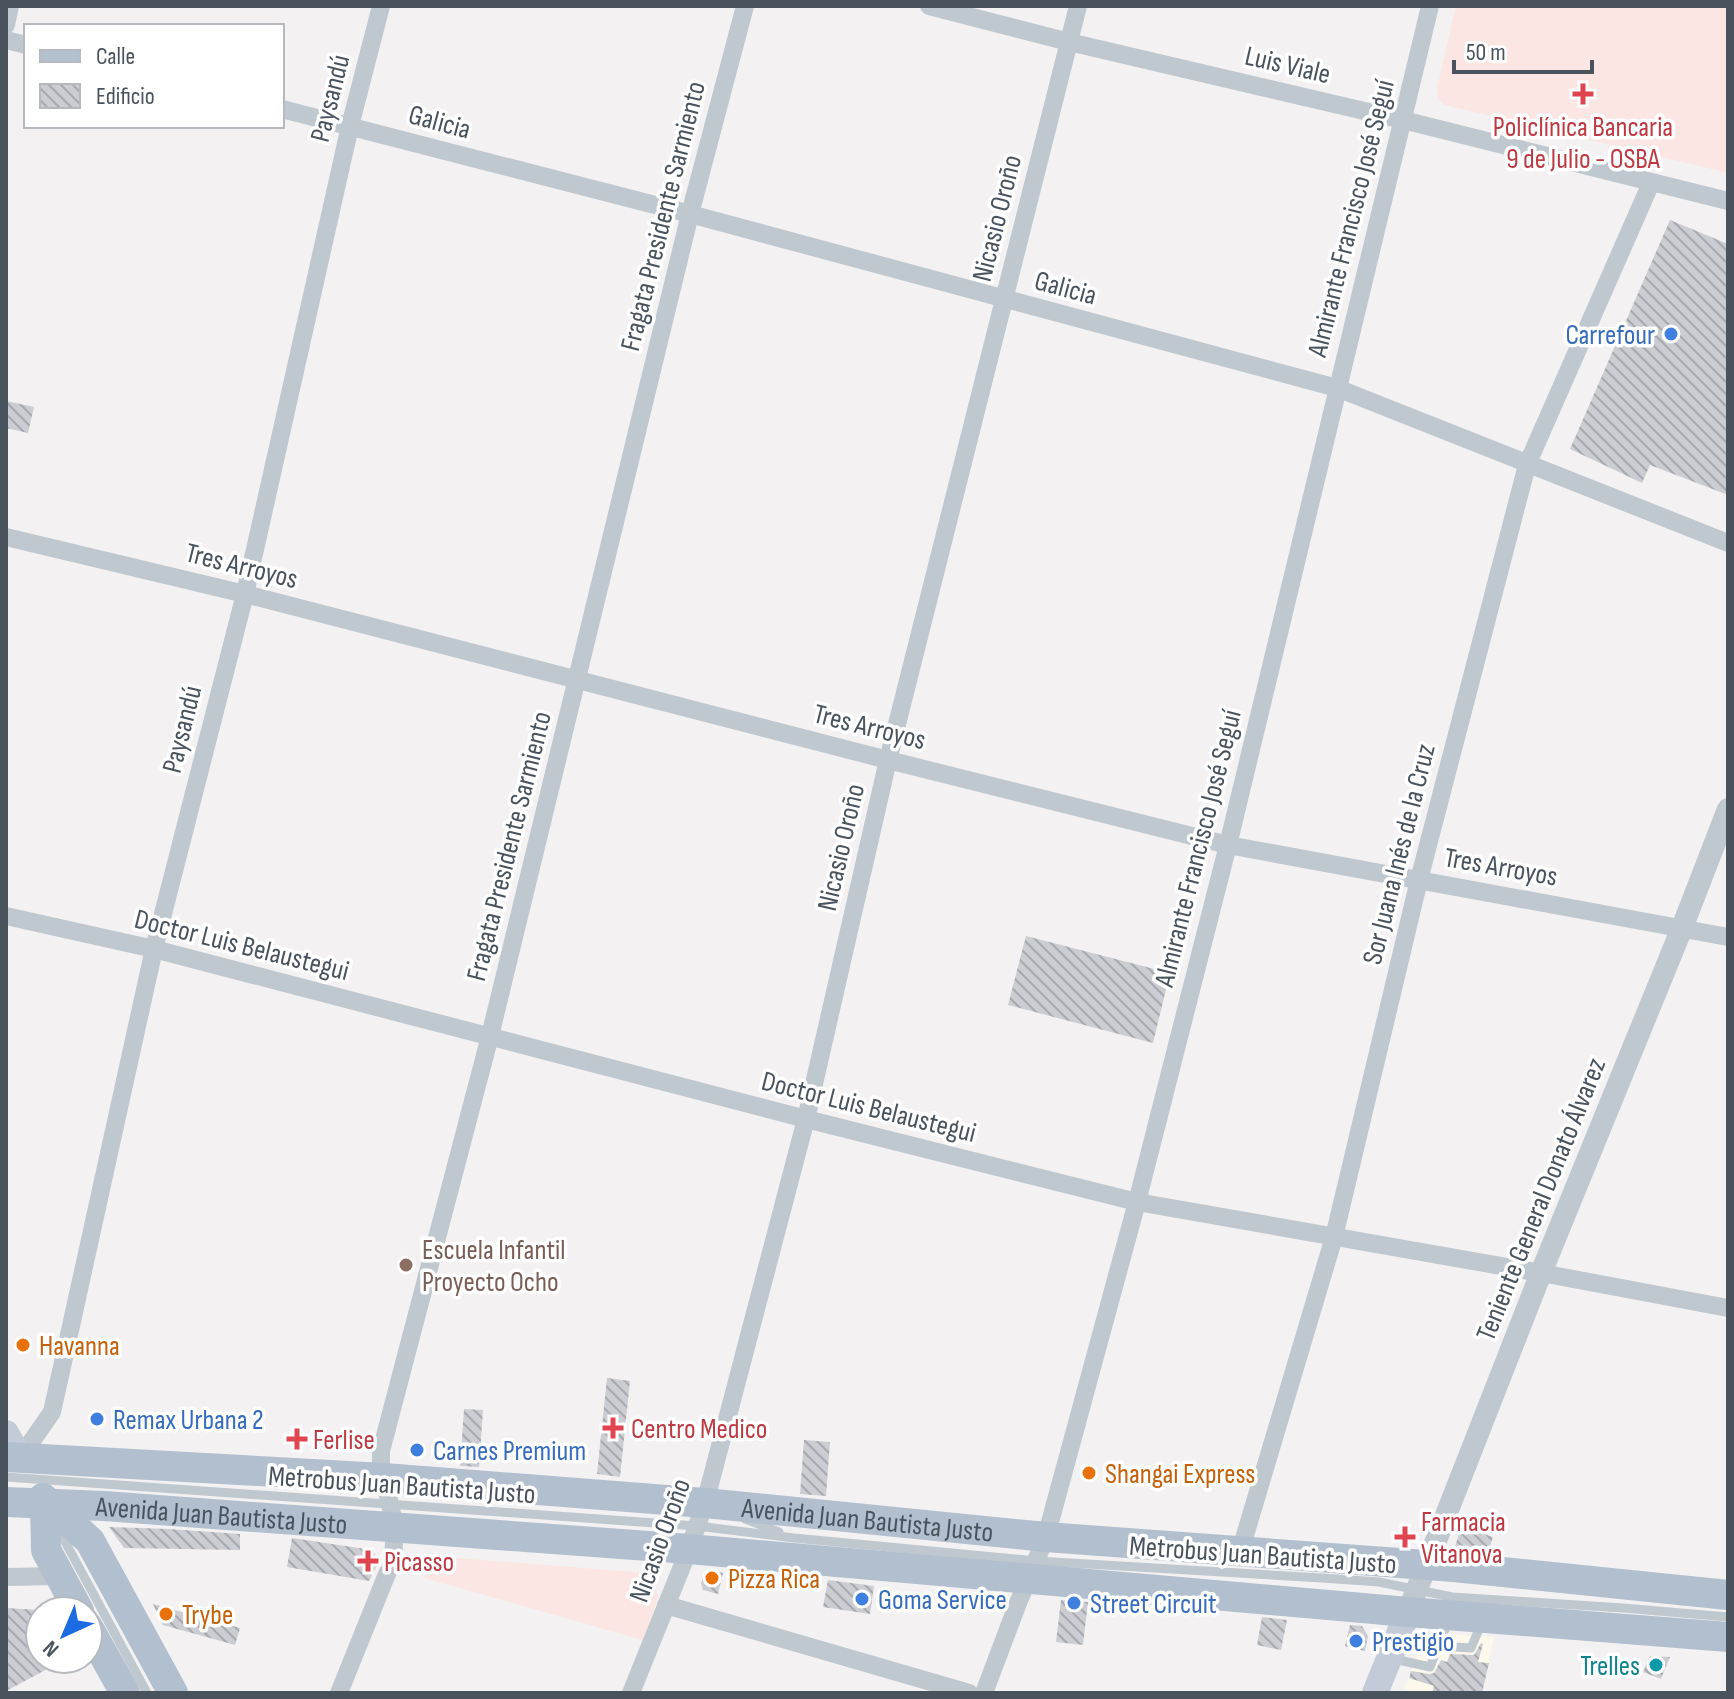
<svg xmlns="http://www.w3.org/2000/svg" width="1734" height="1699" viewBox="0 0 1734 1699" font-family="'Sofia Sans Condensed',sans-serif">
  <defs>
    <pattern id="building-back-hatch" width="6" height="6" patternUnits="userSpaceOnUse" patternTransform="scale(2)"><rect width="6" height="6" fill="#cbcdd3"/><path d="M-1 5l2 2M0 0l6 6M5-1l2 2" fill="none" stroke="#a7a9ae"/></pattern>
  </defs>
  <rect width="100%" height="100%" fill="#f3f1f1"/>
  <!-- commercial -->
  <path fill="#fcf8ec" d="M1431 1633 1494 1637 1482 1693H1416L1404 1689 1424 1637Z"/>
  <!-- medical -->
  <path fill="#fbe6e3" d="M1456 6H1728V173L1445 105 1438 99 1437 88Z
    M446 1557 658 1574 656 1593 659 1595 643 1640 424 1578 428 1564 445 1565Z"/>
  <!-- building -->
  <path fill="url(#building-back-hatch)" d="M1670 220 1728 244V495L1650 465 1642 483 1570 449Z
    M6 401 34 407 28 433 6 428Z
    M1026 936 1170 973 1153 1043 1008 1005Z
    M607 1378 630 1381 620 1477 597 1474Z
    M464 1409 483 1410 479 1467 460 1466Z
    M804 1440 830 1442 826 1496 800 1494Z
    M1462 1526 1493 1537 1488 1552 1454 1549Z
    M109 1527 169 1529 240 1534V1550L124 1548Z
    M292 1538 372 1550 379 1561 369 1581 287 1567Z
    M711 1570 723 1573 718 1594 703 1590 701 1583 705 1574Z
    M828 1580 874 1586 870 1614 823 1607Z
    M1061 1600 1088 1602 1083 1645 1056 1642Z
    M153 1604 240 1628 235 1645 163 1625Z
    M6 1608 40 1610V1659H66L6 1691Z
    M1262 1617 1287 1620 1281 1650 1257 1645Z
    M1350 1625 1362 1626 1368 1636 1365 1651 1345 1646Z
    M1481 1643 1483 1644 1478 1662 1489 1663 1482 1693H1432L1434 1686 1409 1678 1411 1671 1429 1674 1434 1673 1441 1660 1447 1662 1450 1654 1474 1655Z
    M1650 1656 1670 1657 1661 1679 1643 1672Z"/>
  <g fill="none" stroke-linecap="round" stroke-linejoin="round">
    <!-- service -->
    <path stroke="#bfc7cf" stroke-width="9" d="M6 1477 697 1526 794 1538 1037 1561 1322 1578 1379 1582 1452 1597 1623 1608 1728 1617
      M745 1519 779 1532
      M55 1523 147 1693
      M1438 1646 1471 1648 1482 1622
      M1394 1659 1430 1667 1448 1622"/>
    <!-- minor -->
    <path stroke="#bfc7cf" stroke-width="18" d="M929 6 1069 42 1403 120 1728 201
      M6 25 10 6
      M6 40 26 45
      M282 109 690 214 1337 388 1728 543
      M6 537 245 594 888 760 1228 845 1728 937
      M6 916 154 949 806 1119 1137 1202 1541 1273 1728 1308
      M20 1458 52 1412 154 949 245 594 350 126 381 6
      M1240 1552 1334 1237 1419 880 1527 465 1651 183
      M6 1577 59 1576
      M666 1605 969 1693
      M339 1693 393 1559 395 1527 381 1464V1451L490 1036 690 214 745 6
      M631 1693 689 1549 705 1503 806 1119 888 760 1078 6
      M984 1693 1018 1603 1046 1537 1137 1202 1228 845 1430 6"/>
    <!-- tertiary -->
    <path stroke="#bfc7cf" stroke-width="22" d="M1408 1612 1541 1273 1682 928 1728 809"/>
    <!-- secondary -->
    <path stroke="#c2cbd7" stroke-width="26" d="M6 1433 20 1458
      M1375 1693 1408 1612"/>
    <!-- primary -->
    <g stroke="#b1bfce" stroke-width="30">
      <path id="s1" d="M6 1457 384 1478 705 1503 1046 1537 1454 1567 1728 1595"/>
      <path d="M43 1498 90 1541 173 1693"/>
      <path id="s2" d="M6 1502 104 1506 689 1549 1408 1612 1728 1637"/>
      <path d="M45 1502 46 1550 79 1611"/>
      <path d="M88 1627 125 1693"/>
    </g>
  </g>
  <!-- markers -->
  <g fill="#e0444e" stroke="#fff" stroke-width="3">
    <path d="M1579 82h8v8h8v8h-8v8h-8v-8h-8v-8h8z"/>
    <path d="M609 1416h8v8h8v8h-8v8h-8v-8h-8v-8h8z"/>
    <path d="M293 1427h8v8h8v8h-8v8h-8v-8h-8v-8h8z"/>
    <path d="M1401 1525h8v8h8v8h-8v8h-8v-8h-8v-8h8z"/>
    <path d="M364 1549h8v8h8v8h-8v8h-8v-8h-8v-8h8z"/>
  </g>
  <g fill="#3f7fe0" stroke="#fff" stroke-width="3">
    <circle cx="1671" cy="334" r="8"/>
    <circle cx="97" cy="1419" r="8"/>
    <circle cx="417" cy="1450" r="8"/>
    <circle cx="862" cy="1599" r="8"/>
    <circle cx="1074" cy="1603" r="8"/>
    <circle cx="1356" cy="1641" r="8"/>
  </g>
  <circle fill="#8d6e63" stroke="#fff" stroke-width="3" cx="406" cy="1265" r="8"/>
  <g fill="#e8710a" stroke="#fff" stroke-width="3">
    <circle cx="23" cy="1345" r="8"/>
    <circle cx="1089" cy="1473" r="8"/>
    <circle cx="712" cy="1578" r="8"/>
    <circle cx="166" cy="1614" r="8"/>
  </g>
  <circle fill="#0f9aa8" stroke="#fff" stroke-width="3" cx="1656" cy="1665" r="8"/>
  <g text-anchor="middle" stroke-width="7" stroke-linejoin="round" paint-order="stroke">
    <!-- street labels -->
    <g font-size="28" fill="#49535e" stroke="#fff">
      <text transform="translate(1288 64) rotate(13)" y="10">Luis Viale</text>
      <text transform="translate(329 98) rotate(-76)" y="10">Paysandú</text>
      <text transform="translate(440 121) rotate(15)" y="10">Galicia</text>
      <text transform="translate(662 216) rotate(-76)" y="10">Fragata Presidente Sarmiento</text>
      <text transform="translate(996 218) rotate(-76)" y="10">Nicasio Oroño</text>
      <text transform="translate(1350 218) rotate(-76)" y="10">Almirante Francisco José Seguí</text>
      <text transform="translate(1066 287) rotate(15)" y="10">Galicia</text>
      <text transform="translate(242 565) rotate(14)" y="10">Tres Arroyos</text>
      <text transform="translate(870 726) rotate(14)" y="10">Tres Arroyos</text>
      <text transform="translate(181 729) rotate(-76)" y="10">Paysandú</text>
      <text transform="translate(508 846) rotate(-76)" y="10">Fragata Presidente Sarmiento</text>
      <text transform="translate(840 847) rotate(-77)" y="10">Nicasio Oroño</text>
      <text transform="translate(1197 848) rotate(-76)" y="10">Almirante Francisco José Seguí</text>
      <text transform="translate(1398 854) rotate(-76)" y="10">Sor Juana Inés de la Cruz</text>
      <text transform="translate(1501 866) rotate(10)" y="10">Tres Arroyos</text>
      <text transform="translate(242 944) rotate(14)" y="10">Doctor Luis Belaustegui</text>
      <text transform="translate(869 1106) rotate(14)" y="10">Doctor Luis Belaustegui</text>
      <text transform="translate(1540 1199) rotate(-68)" y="10">Teniente General Donato Álvarez</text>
      <text transform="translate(402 1484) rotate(4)" y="10">Metrobus Juan Bautista Justo</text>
      <text dy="10" stroke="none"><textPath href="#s2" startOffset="216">Avenida Juan Bautista Justo</textPath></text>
      <text dy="10" stroke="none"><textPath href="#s1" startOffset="864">Avenida Juan Bautista Justo</textPath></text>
      <text transform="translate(659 1540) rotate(-70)" y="10">Nicasio Oroño</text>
      <text transform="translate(1263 1554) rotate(4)" y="10">Metrobus Juan Bautista Justo</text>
    </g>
    <!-- health labels -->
    <g font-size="28" fill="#be3a42" stroke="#fff" text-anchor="start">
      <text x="1583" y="136" text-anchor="middle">Policlínica Bancaria<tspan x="1583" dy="32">9 de Julio - OSBA</tspan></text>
      <text x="631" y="1438">Centro Medico</text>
      <text x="313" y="1449">Ferlise</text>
      <text x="1421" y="1531">Farmacia<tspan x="1421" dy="32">Vitanova</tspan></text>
      <text x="384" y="1571">Picasso</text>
    </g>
    <!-- shop labels -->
    <g font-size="28" fill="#366cbe" stroke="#fff" text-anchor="start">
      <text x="1655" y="344" text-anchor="end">Carrefour</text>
      <text x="113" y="1429">Remax Urbana 2</text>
      <text x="433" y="1460">Carnes Premium</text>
      <text x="878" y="1609">Goma Service</text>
      <text x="1090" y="1613">Street Circuit</text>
      <text x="1372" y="1651">Prestigio</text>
    </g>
    <!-- education labels -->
    <g font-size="28" fill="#785e54" stroke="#fff" text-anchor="start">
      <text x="422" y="1259">Escuela Infantil<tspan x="422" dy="32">Proyecto Ocho</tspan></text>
    </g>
    <!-- food labels -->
    <g font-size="28" fill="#c56008" stroke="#fff" text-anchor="start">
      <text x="39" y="1355">Havanna</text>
      <text x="1105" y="1483">Shangai Express</text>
      <text x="728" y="1588">Pizza Rica</text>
      <text x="182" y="1624">Trybe</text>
    </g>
    <!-- culture labels -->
    <g font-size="28" fill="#0d838f" stroke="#fff" text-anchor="end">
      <text x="1640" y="1675">Trelles</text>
    </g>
  </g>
  <!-- border -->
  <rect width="1734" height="1699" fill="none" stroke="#49535e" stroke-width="16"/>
  <!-- legend -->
  <rect x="24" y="24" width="260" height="104" fill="#ffffff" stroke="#b6babf" stroke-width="2"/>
  <rect x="40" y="50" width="40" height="12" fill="#b1bfce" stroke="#b6babf" stroke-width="2"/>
  <text x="96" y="64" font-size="24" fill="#49535e">Calle</text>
  <rect x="40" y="84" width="40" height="24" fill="url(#building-back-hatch)" stroke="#b6babf" stroke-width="2"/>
  <text x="96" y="104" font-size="24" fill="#49535e">Edificio</text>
  <!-- north arrow -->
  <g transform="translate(64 1635) rotate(224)"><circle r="38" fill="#ffffff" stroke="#b6babf" stroke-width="2"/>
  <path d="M0-6L14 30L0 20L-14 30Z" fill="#1d6be0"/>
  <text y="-12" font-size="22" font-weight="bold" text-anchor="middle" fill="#49535e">N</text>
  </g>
  <!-- scale -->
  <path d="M1454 60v12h138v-12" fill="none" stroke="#49535e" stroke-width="4"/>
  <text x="1466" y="60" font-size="24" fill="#49535e" stroke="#ffffff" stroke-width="6" paint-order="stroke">50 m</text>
</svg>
